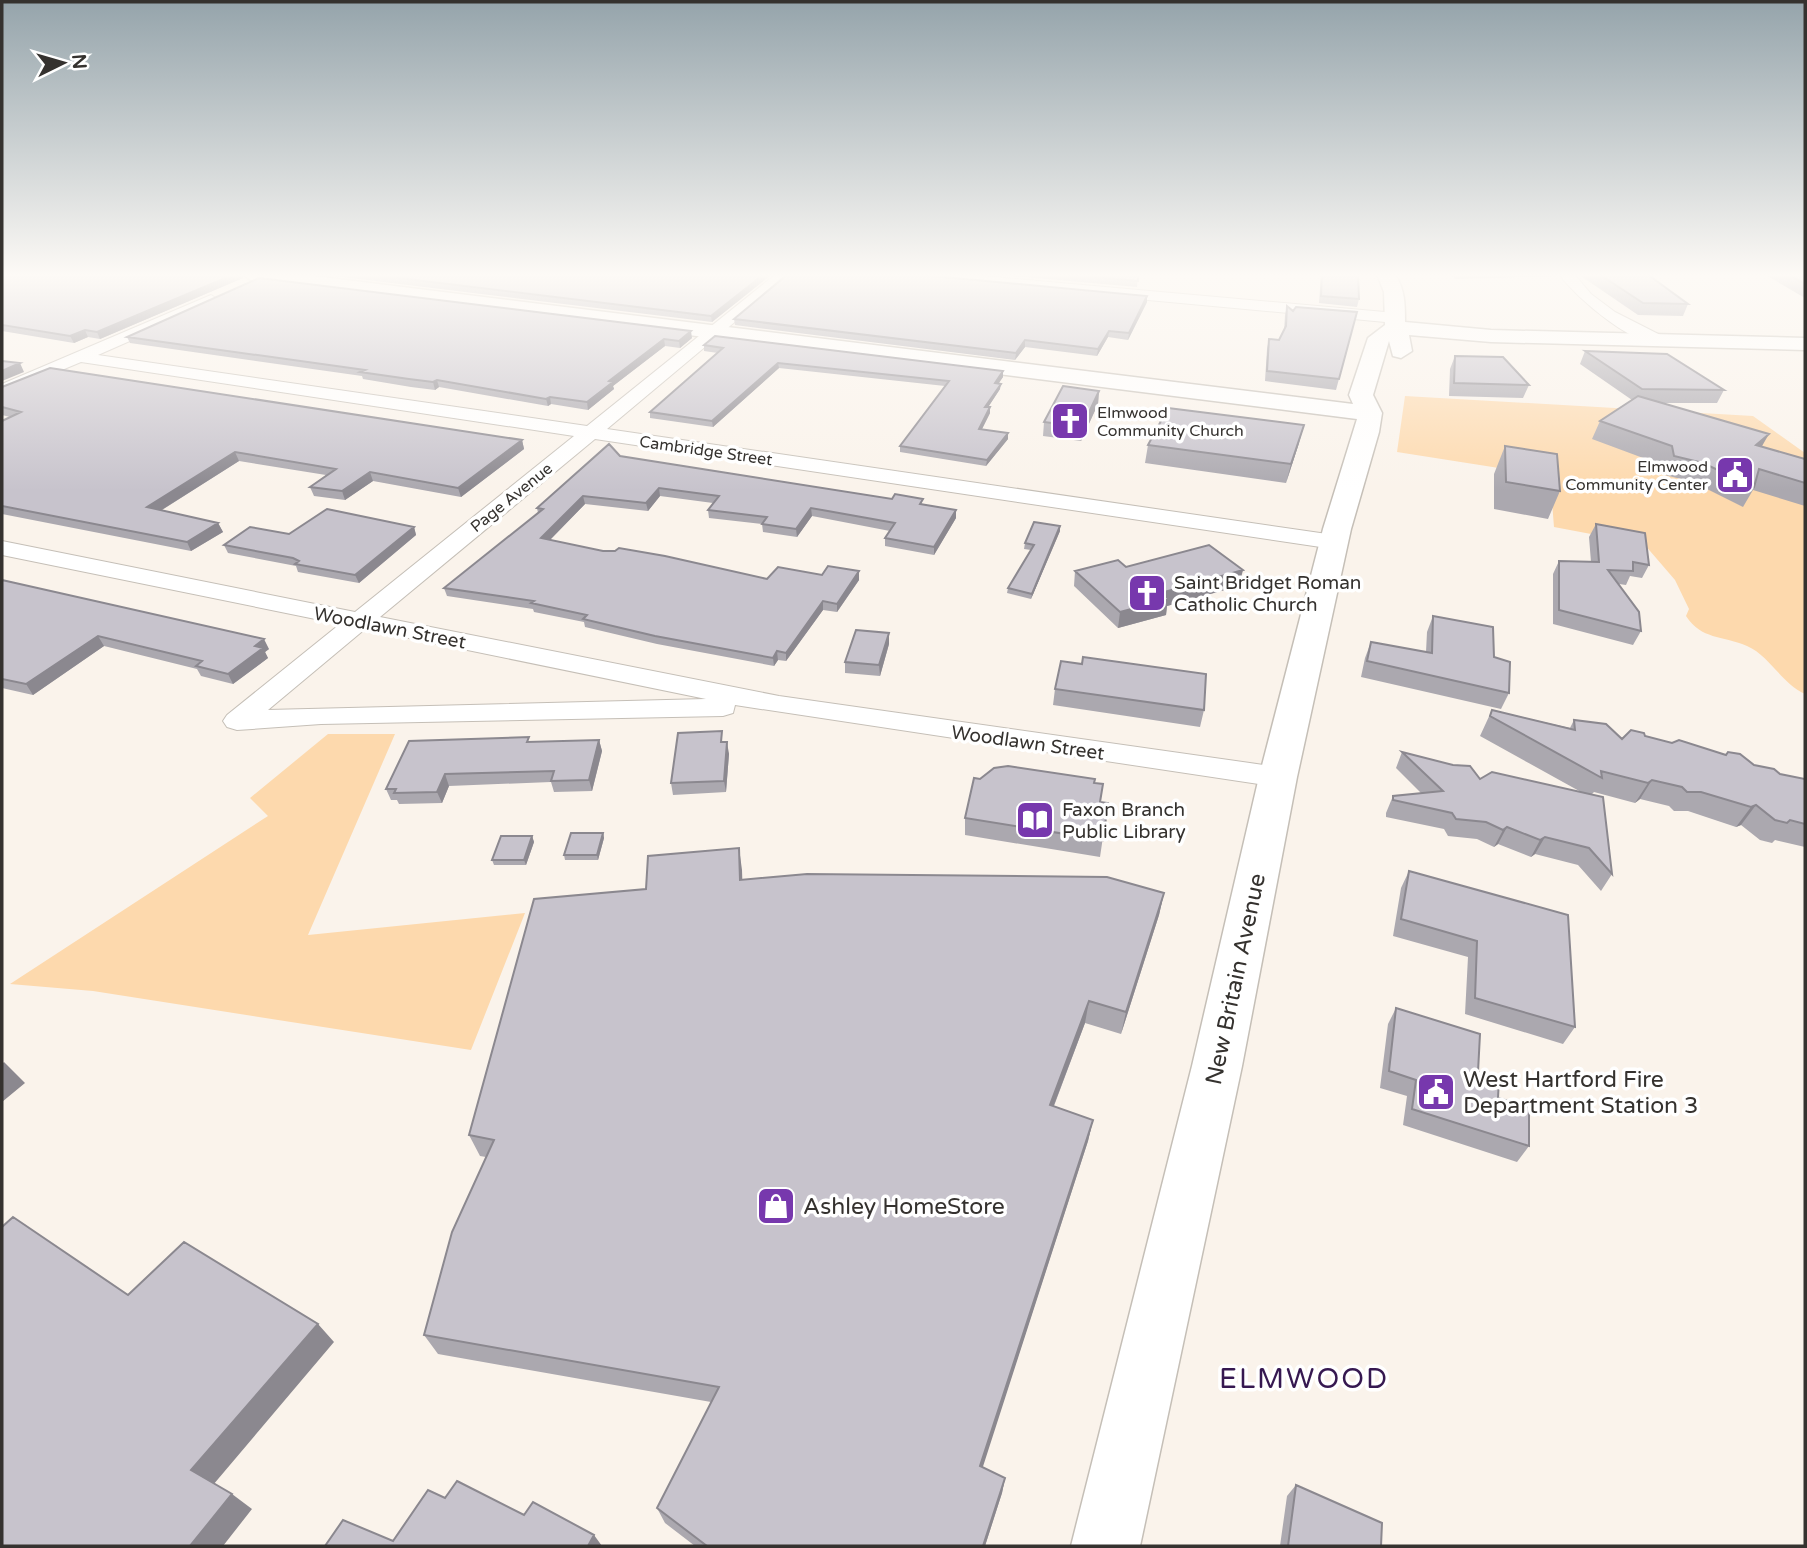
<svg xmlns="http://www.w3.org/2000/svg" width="1807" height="1548" viewBox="0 0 1807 1548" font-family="'Varela Round',sans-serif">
  <rect width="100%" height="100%" fill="#faf3eb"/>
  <!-- green -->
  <path fill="#fdd9ad" d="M1405 396 1753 416 1805 453V694C1781 683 1770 656 1747 646 1721 635 1702 640 1686 616L1689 609 1675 580 1644 544 1554 527 1550 476 1397 452Z
    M328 734H395L308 935 525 913 471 1050 93 991 10 984 268 816 250 798Z"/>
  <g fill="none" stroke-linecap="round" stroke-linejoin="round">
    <defs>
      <path id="minor" d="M776 274H792L607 429 1334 535 1345 542 1334 549 595 439 380 617 779 696 1278 767 1289 770 1293 777 1289 784 1278 787 735 705 733 713 723 716 321 724 237 730 227 727 223 721 227 715 340 624 2 555V541L355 612 574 436 81 362 2 395V384L211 295 219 300 216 303 98 355 587 426ZM365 629 706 699 268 710Z
        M905 274H960L1396 313 1404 318 1396 323 912 278Z
        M1559 274H1574L1591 294 1615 312 1672 341 1670 345C1639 352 1576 298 1559 274Z"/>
      <path id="major" d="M242 274H297L1353 404 1349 395 1368 338 1385 325 1384 292 1377 274H1395C1405 290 1405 304 1405 322L1491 330 1805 338V350L1491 342 1409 335 1412 351 1401 358 1393 356 1389 341 1373 395 1382 413 1379 432 1351 529 1297 777 1242 1066 1140 1546H1071L1192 1066 1259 777 1323 529 1357 419 251 280Z"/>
    </defs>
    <!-- minor casing -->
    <use href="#minor" stroke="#c5bfb7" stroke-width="2"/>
    <!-- major casing -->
    <use href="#major" stroke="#c5bfb7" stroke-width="3"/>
    <!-- minor -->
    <use href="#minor" fill="#fff" fill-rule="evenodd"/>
    <!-- major -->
    <use href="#major" fill="#fff" fill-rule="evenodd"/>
  </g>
  <!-- wall -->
  <path fill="#aba8af" d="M2 274 243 278 100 339 88 337 74 343 2 331Z
    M318 274H772L712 322Z
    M989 274H1138L1137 287Z
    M1316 274H1358L1359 299 1357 307 1319 303 1321 274Z
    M1449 274H1558L1557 276 1456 279Z
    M1578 274H1647L1688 304 1683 316 1638 315Z
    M1764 274H1805V298Z
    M1147 302 1128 340 1108 337 1097 356 1025 347 1015 360 735 325 734 319Z
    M1287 306 1293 311 1357 312 1336 390 1265 381 1267 349 1269 339 1279 340 1284 330 1285 315Z
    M127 337 692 338 680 348 665 346 613 386 614 389 588 410 551 404 548 406 439 387 435 390 411 387 363 379 362 376 130 343Z
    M704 345 1003 377 998 383 1000 389 988 407 990 413 982 429 1008 433V439L986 466 900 452V446L945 386 779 368 713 427 650 418V412L718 353 704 351Z
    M1585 351 1724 390 1717 403H1659L1762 447 1805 459V506L1753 490 1743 507 1693 482 1665 475 1662 465 1592 439 1600 421 1632 400 1580 364Z
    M1455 356 1529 385 1523 398 1449 396 1450 369Z
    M2 387 522 440 524 449 461 497 373 481 345 500 314 496 310 487 326 475 239 461 162 510 218 523 223 532 191 551 2 514V421L10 417 2 415Z
    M1099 391 1098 404 1081 441 1043 436 1044 422Z
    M1299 443 1286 483 1145 463 1148 445Z
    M1505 446 1560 491 1548 519 1494 509V474Z
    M620 456 923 504 956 518 934 555 885 546V538L890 531 812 516 797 537 763 532 762 524 709 518 708 510 713 503 660 496 648 511 585 504 550 540 603 551 767 579 859 571V580L837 612 823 610 786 661 778 660 774 666 657 644 585 627 584 622 534 612 533 609 447 596 444 588 538 513 537 508Z
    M1596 524 1649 565 1642 578 1630 576 1626 585 1619 584 1641 631 1633 645 1553 624V574L1559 561 1591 562 1589 537Z
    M1060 526V531L1031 599 1007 593 1008 588 1031 550 1024 549 1025 543Z
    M414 527 416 535 359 583 298 572 296 566 228 553 224 545 289 534Z
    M1126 567 1239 586 1167 606 1166 615 1118 628 1074 586 1075 571Z
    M2 580 269 649 265 652 268 658 233 684 201 676 197 669 104 646 33 695 2 688Z
    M1433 616 1494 657 1509 693 1501 709 1361 677 1365 658 1371 642 1426 652 1427 632Z
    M889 644 880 676 845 673V662Z
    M1055 689 1204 710 1200 727 1053 705Z
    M1492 710 1570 728 1574 720 1622 739 1645 736 1754 765 1780 774 1805 779V847L1775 840 1772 843 1760 840 1741 825 1736 827 1688 811H1674L1669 806 1640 799 1635 803 1594 792 1592 794 1612 874 1601 891 1578 865 1535 854 1531 857 1498 844 1494 847 1477 839 1448 836 1444 829 1386 817V813L1393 796 1421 793 1396 768 1402 752 1480 779 1581 792 1480 736Z
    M599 740 602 751 592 791 554 792 551 782 449 786 442 803 399 804 397 800H391L386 789 531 742Z
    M724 742 729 754 726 792 673 795 671 783Z
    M980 779 1095 783 1100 802 1108 803 1100 857 965 835V818Z
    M603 833 604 838 598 860H565L564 855Z
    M532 836 534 842 526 865H494L492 860Z
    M739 848 742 880 1164 893 1159 915 1121 1034 1085 1023 1054 1106 1093 1120 1088 1141 982 1467 1005 1478 1002 1493 985 1546H695L665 1523 657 1508 711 1402 438 1354 424 1335 486 1157 480 1156 469 1135 646 889Z
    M1409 871 1575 1027 1563 1044 1465 1014 1468 957 1393 936 1401 888Z
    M1396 1008 1478 1072 1498 1098 1529 1146 1517 1162 1403 1125 1407 1096 1380 1088 1388 1024Z
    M1296 1485 1381 1546H1280L1287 1496Z"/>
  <!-- shaded-wall -->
  <path fill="#8b888f" d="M235 274H241L243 278 100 339 97 332Z
    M764 274H772L712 322 711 316Z
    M1147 296V302L1128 340 1129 333Z
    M85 330 88 337 74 343 70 336Z
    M691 331 692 338 680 348 679 341Z
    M1109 331 1108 337 1097 356 1098 349Z
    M664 339 665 346 613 386 614 389 588 410 587 402 609 381Z
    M1025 340V347L1015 360 1016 353Z
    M20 363 24 372 2 381V371Z
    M778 363 779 368 713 427 712 421Z
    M1003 371V377L995 389V383Z
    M437 380 439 387 435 390 433 382Z
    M1001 384 1000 389 985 412V407Z
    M1099 391 1098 404 1081 441 1082 427Z
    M550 397 551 404 548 406 546 399Z
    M990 407V413L979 435V429Z
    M1304 425 1299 443 1286 483 1291 464Z
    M1008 433V439L986 466 987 460Z
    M1769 434 1758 453 1756 445Z
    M522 440 524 449 461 497 458 488Z
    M235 452 239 461 152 516 147 507Z
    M370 472 373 481 345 500 342 491Z
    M659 488 660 496 648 511 646 503Z
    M583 496 585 504 544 546 541 538Z
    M811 508 812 516 797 537 796 529Z
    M956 510V518L934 555V547Z
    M218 523 223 532 191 551 187 542Z
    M1060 526V531L1031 599 1032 594Z
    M414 527 416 535 359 583 355 575Z
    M1243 570 1239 586 1167 606 1166 615 1118 628 1120 612 1161 593Z
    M859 571V580L837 612V604Z
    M823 601V610L786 661V653Z
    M889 633V644L880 676 879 665Z
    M98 636 104 646 33 695 26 684Z
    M264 639 269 649 265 652 268 658 233 684 228 674 255 646Z
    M777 651 778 660 774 666 773 658Z
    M599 740 602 751 592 791 589 780Z
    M727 742 729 754 726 792 724 781Z
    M445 774 449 786 442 803 437 792Z
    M1652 780 1640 799 1635 803 1648 783Z
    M1756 805 1741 825 1736 827 1751 807Z
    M1507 827 1498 844 1494 847 1503 830Z
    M603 833 604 838 598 860 597 855Z
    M532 836 534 842 526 865 524 860Z
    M1545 837 1535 854 1531 857 1540 840Z
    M739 848 742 870 743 902 740 880Z
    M1164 893 1159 915 1121 1034 1126 1012Z
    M1089 1001 1085 1023 1046 1126 1050 1105Z
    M4 1062 25 1083 2 1102V1064Z
    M1093 1120 1088 1141 978 1482 980 1466Z
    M318 1324 334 1342 213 1485 191 1470Z
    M1005 1478 1002 1493 985 1546H983Z
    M232 1494 252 1509 223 1546H190Z
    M594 1535 602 1546H588Z"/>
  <!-- building -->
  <path fill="#c7c3cc" stroke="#8b888f" stroke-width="2" d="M2 274H235L97 332 85 330 70 336 2 325Z
    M366 274H764L711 316Z
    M788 274H911L1147 296 1129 333 1109 331 1098 349 1025 340 1016 353 734 319Z
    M1059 274H1138V281Z
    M1322 274H1358L1359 299 1321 296Z
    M1599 274H1647L1688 304 1643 303Z
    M1788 274H1805V284Z
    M259 278 691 331 679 341 664 339 609 381 613 382 587 402 550 397 546 399 437 380 433 382 409 379 360 372 365 370 127 337Z
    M1287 306 1293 311 1296 307 1357 312 1339 379 1267 371 1269 339 1279 340 1286 326Z
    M715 336 1003 371 995 383 1001 384 985 407H990L979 429 1008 433 987 460 900 446 949 381 778 363 712 421 650 412 723 348 704 345Z
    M1585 351 1667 354 1724 390 1642 389Z
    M1455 356 1503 357 1529 385 1454 383Z
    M2 361 20 363 2 371Z
    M50 368 522 440 458 488 370 472 342 491 310 487 336 469 235 452 147 507 218 523 187 542 2 506V421L21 412 2 407V387Z
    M1063 386 1099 391 1082 427 1044 422Z
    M1638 396 1769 434 1756 445 1805 459V483L1759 469 1754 487 1703 463 1674 456 1672 446 1600 421Z
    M1168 408 1304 425 1291 464 1148 445Z
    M609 444 620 456 892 499 895 494 923 499 920 504 956 510 934 547 885 538 895 523 811 508 796 529 762 524 767 517 708 510 719 496 659 488 646 503 583 496 541 538 603 551H615L619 548 665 556 767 579 778 567 822 575 828 566 859 571 837 604 823 601 786 653 777 651 773 658 655 636 583 619 587 615 531 603 534 601 444 588 543 509 537 508Z
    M1505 446 1557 454 1560 491 1506 482Z
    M327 509 414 527 355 575 295 564 299 561 293 558 224 545 250 527 289 534Z
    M1034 522 1060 526 1032 594 1008 588 1034 545 1025 543Z
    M1596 524 1645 533 1649 565 1633 562V571L1608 570 1639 612 1641 631 1559 610V561L1599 562Z
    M1209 545 1243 570 1161 593 1169 599 1120 612 1075 571 1118 560 1126 567Z
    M2 580 264 639 255 646 263 648 228 674 196 666 202 661 98 636 26 684 2 679Z
    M1433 616 1493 627 1494 657 1510 662 1509 693 1367 661 1371 642 1432 653Z
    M856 630 889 633 879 665 845 662Z
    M1083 657 1206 674 1204 710 1055 689 1061 661 1082 664Z
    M1492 710 1575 730 1574 720 1606 724 1622 739 1631 730 1644 733 1645 736 1672 743 1679 740 1726 755 1728 752 1740 754 1754 765 1774 769 1780 774 1805 779V824L1790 820 1787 823 1775 820 1756 805 1751 807 1701 792H1687L1682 787 1652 780 1648 783 1601 771 1602 778 1490 716Z
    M722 731 721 742H727L724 781 671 783 678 733Z
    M529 737 527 742 599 740 589 780 551 781 554 771 445 774 437 792 394 793 396 789H386L409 741Z
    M1402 752 1453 765 1470 766 1480 779 1492 772 1603 797 1612 874 1589 848 1545 837 1540 840 1507 827 1503 830 1486 822 1456 819 1452 813 1393 800V796L1443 791Z
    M1008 766 1095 779 1094 783 1103 784 1100 802 1108 803 1103 840 965 818 974 778 980 779 994 768Z
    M571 833H603L597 855H564Z
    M501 836H532L524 860H492Z
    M739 848 740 880 807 874 1107 877 1164 893 1126 1012 1089 1001 1050 1105 1093 1120 980 1466 1005 1478 983 1546H707L657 1508 719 1387 424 1335 452 1232 494 1140 469 1135 534 899 646 889 648 856Z
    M1409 871 1568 915 1575 1027 1475 998 1477 941 1401 919Z
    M1396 1008 1480 1034 1478 1072 1499 1079 1498 1098 1529 1107V1146L1412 1109 1416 1080 1389 1071Z
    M13 1217 128 1295 184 1242 318 1324 191 1470 232 1494 190 1546H2V1227Z
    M457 1481 524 1515 533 1502 594 1535 588 1546H325L343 1520 393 1541 428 1490 445 1498Z
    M1296 1485 1382 1523 1381 1546H1288Z"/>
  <!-- sky -->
  <linearGradient id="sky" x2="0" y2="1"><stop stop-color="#95a4ab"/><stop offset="0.56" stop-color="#fdfaf6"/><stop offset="1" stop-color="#fdfaf6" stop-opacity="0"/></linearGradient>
  <rect width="1807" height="491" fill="url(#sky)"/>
  <!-- icons -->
  <defs>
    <symbol id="church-square" viewBox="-11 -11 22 22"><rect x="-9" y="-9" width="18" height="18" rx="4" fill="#7738ad" stroke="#fff"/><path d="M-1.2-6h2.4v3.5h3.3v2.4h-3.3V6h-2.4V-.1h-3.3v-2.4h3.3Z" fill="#fff"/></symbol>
    <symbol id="civic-square" viewBox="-11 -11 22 22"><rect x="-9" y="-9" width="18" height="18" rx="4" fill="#7738ad" stroke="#fff"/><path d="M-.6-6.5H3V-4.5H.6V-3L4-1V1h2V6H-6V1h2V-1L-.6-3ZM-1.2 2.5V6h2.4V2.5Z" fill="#fff"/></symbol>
    <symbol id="library-square" viewBox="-11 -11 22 22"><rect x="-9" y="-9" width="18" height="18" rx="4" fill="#7738ad" stroke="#fff"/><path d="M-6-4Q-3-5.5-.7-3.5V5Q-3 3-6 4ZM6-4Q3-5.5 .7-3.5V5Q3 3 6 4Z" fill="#fff"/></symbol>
    <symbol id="shop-square" viewBox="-11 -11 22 22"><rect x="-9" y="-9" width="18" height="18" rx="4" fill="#7738ad" stroke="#fff"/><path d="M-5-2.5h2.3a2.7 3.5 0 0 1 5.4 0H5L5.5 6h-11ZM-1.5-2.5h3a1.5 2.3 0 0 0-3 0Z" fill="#fff"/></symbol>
  </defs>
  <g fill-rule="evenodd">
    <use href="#church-square" x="1048" y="399" width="44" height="44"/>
    <use href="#civic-square" x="1713" y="453" width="44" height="44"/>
    <use href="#church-square" x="1125" y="571" width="44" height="44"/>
    <use href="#library-square" x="1013" y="798" width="44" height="44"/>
    <use href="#civic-square" x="1414" y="1070" width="44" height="44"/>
    <use href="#shop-square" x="754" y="1184" width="44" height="44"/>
  </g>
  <g text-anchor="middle" stroke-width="7" stroke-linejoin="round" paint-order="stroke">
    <!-- far-poi labels -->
    <g font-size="16" fill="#35322f" stroke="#fff" text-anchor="start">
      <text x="1097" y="418">Elmwood<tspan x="1097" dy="18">Community Church</tspan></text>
      <text x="1708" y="472" text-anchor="end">Elmwood<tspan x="1708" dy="18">Community Center</tspan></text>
    </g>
    <!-- far-street labels -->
    <g font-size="16" fill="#35322f" stroke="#fff">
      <text transform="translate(706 450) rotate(8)" y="6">Cambridge Street</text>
      <text transform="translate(511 497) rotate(-39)" y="6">Page Avenue</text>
    </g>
    <!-- poi labels -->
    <g font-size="19" fill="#35322f" stroke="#fff" text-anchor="start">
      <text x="1174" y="589">Saint Bridget Roman<tspan x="1174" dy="22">Catholic Church</tspan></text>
      <text x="1062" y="816">Faxon Branch<tspan x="1062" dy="22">Public Library</tspan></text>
    </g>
    <!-- street labels -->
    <g font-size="19" fill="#35322f" stroke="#fff">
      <text transform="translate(390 627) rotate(11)" y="7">Woodlawn Street</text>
      <text transform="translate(1028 742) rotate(8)" y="7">Woodlawn Street</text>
    </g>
    <!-- near-street labels -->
    <g font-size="23" fill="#35322f" stroke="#fff">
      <text transform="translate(1235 979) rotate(-78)" y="8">New Britain Avenue</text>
    </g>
    <!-- near-poi labels -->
    <g font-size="23" fill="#35322f" stroke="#fff" text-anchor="start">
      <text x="1463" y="1087">West Hartford Fire<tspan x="1463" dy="26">Department Station 3</tspan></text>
      <text x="803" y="1214">Ashley HomeStore</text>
    </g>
    <!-- near-quarter labels -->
    <g font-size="28" letter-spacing="2" fill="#361850" stroke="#fff">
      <text x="1304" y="1388">ELMWOOD</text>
    </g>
  </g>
  <!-- border -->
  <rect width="1807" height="1548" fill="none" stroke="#35322f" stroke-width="7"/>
  <!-- north arrow -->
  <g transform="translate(63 63) rotate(85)" stroke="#ffffff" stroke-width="5" paint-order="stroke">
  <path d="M0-5L12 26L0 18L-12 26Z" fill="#35322f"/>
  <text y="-10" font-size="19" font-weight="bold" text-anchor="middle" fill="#35322f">N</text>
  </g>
</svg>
